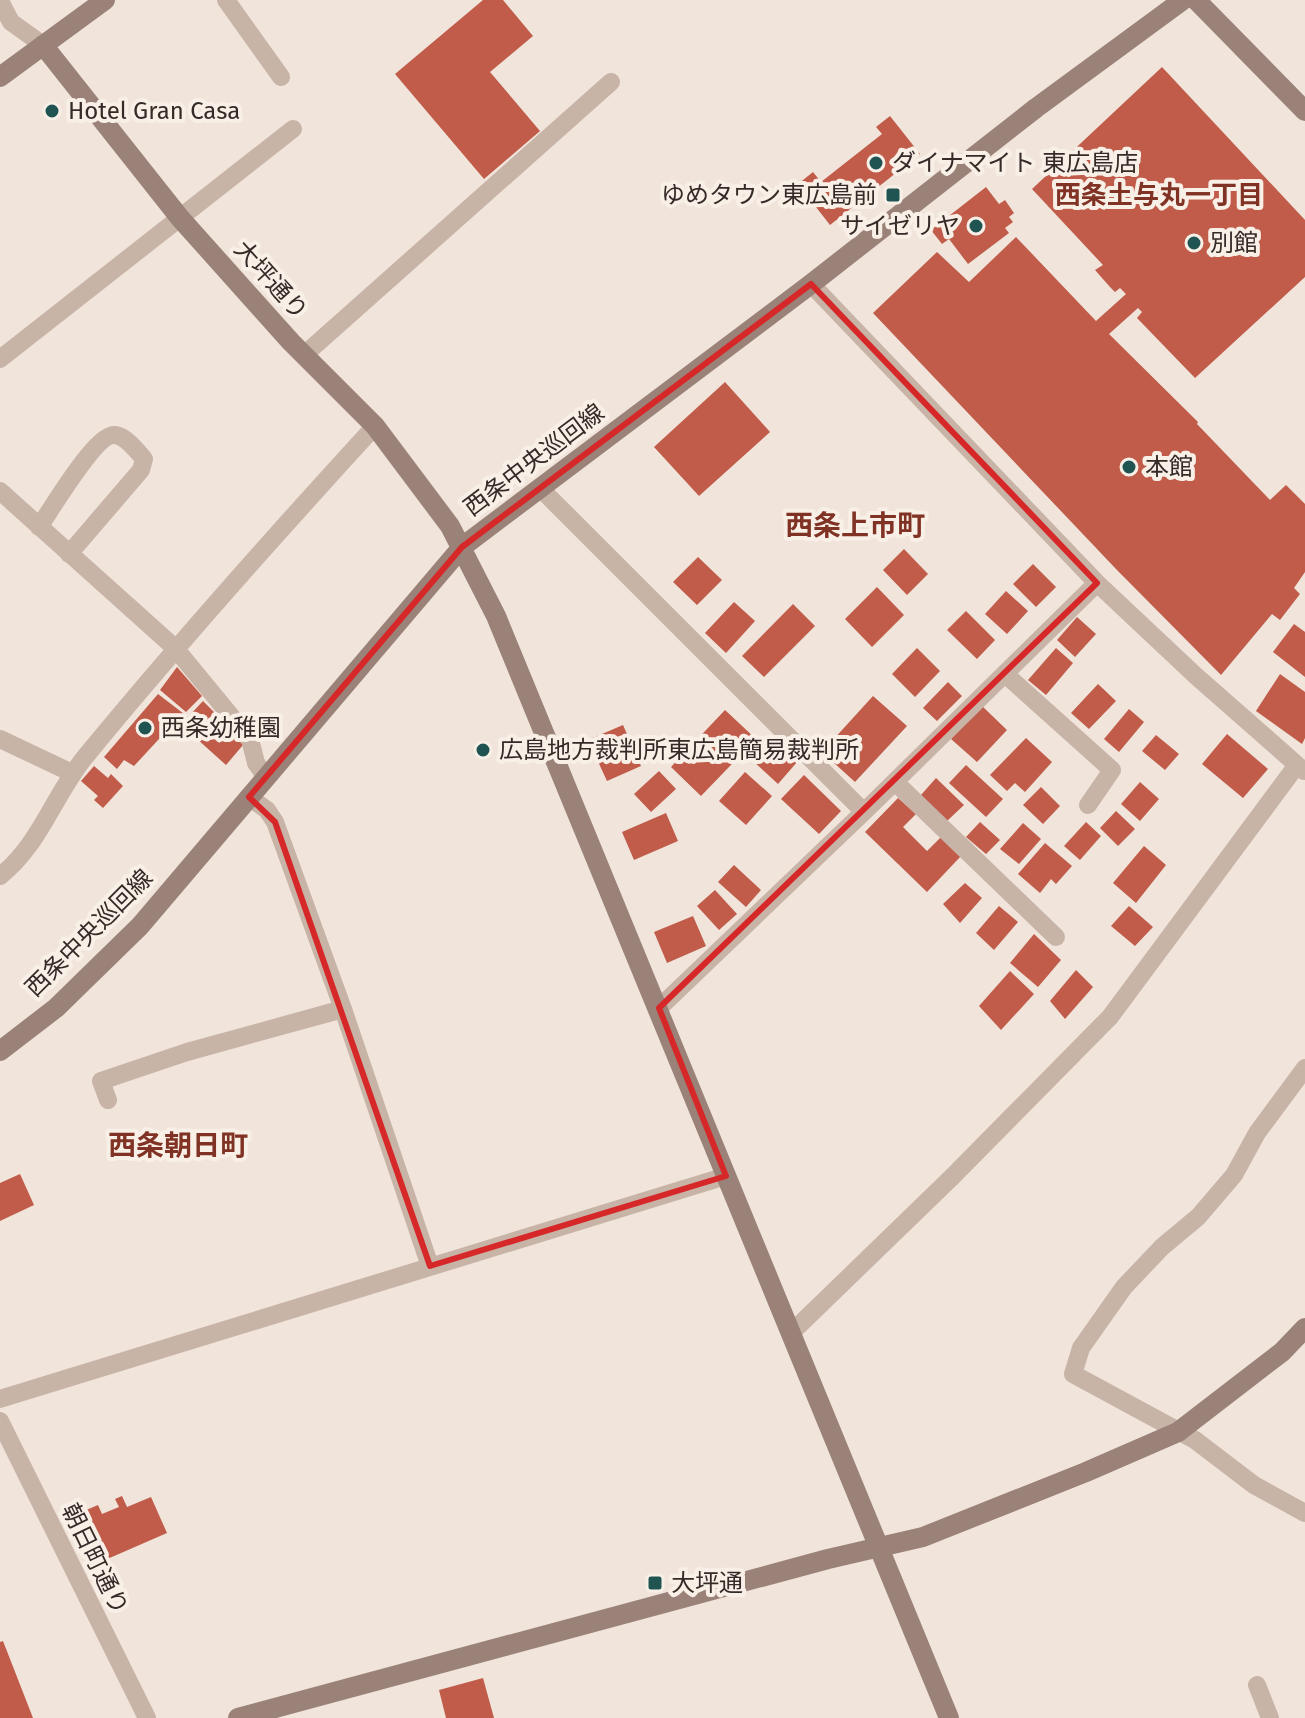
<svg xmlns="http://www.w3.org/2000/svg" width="1305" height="1718" viewBox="0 0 1305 1718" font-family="'Fira Sans','Noto Sans JP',sans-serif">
  <rect width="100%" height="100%" fill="#f0e4db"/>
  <!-- building -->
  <path fill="#c05c49" d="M483 0H503L533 36 490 72 540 131 484 179 395 74Z
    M1162 67 1305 220V277L1195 378 1137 318 1142 312 1138 308 1109 334 1198 422 1197 424 1270 500 1286 485 1305 504V572L1294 588 1300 594 1280 620 1272 614 1221 675 1116 569 873 313 937 252 969 282 1016 237 1096 321 1126 294 1120 288 1115 292 1110 287 1095 270 1103 265 1032 189Z
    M890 116 920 154 830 225 798 184 813 172 821 182 882 134 876 127Z
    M986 187 999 204 1005 200 1014 213 1009 217 1013 222 1005 228 1009 233 968 264 949 239 942 244 931 230Z
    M725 382 770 432 699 496 654 447Z
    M904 549 928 574 907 595 883 570Z
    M698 557 722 580 697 605 673 582Z
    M1033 564 1056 587 1036 607 1013 584Z
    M877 587 904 615 872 647 845 619Z
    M1006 591 1028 611 1007 634 985 614Z
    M734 602 755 621 726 653 705 633Z
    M793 604 815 626 764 677 742 656Z
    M966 611 995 640 977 659 947 630Z
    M1077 617 1096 634 1075 657 1057 640Z
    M1294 624 1305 632V677L1273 652Z
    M917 648 940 671 915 697 892 674Z
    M1056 648 1073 663 1046 695 1028 680Z
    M177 667 202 696 186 712 160 690Z
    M1280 674 1305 692V738L1302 744 1256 711Z
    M948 682 962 696 937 721 923 708Z
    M1098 684 1116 701 1089 729 1071 713Z
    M158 694 188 717 203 701 215 713 194 736 188 732 183 737 171 726 134 766 124 760 117 769 104 757Z
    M873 696 907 726 855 782 822 752Z
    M982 706 1007 730 977 762 951 739Z
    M1129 709 1144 722 1119 752 1104 739Z
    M725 710 756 739 701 796 671 767Z
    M217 716 243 745 226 765 197 739Z
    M623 725 641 766 607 781 588 740Z
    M1227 734 1268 769 1243 798 1202 764Z
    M1156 735 1179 754 1165 770 1142 751Z
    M773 738 798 761 778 784 753 761Z
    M1026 738 1052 762 1025 792 1015 783 1007 791 990 775Z
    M966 765 1003 799 986 817 949 783Z
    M94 766 108 778 111 774 123 786 103 808 94 800 98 796 81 781Z
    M659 771 676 789 651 812 634 794Z
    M745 772 772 796 746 825 719 801Z
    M804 775 841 811 819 834 781 799Z
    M936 778 964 805 947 821 921 795Z
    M1140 782 1159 799 1140 821 1121 804Z
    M1041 787 1060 806 1043 824 1023 805Z
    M898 798 916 814 903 827 927 851 941 837 961 856 927 892 865 832Z
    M1116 811 1135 829 1118 846 1100 828Z
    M666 813 678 841 634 860 622 832Z
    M980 822 1000 840 986 854 966 837Z
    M1086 822 1101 836 1080 860 1064 846Z
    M1023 823 1041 839 1019 864 1000 849Z
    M1045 843 1072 866 1056 884 1051 879 1040 893 1018 874Z
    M1144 846 1166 865 1136 903 1113 883Z
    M734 865 761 890 746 907 718 882Z
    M965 883 982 898 960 923 943 904Z
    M715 890 737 914 719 930 697 906Z
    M999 906 1018 922 994 950 976 933Z
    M1129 906 1153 927 1135 946 1111 926Z
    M693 916 706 946 667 963 654 932Z
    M1034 934 1061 960 1038 987 1010 963Z
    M1076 970 1093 987 1065 1019 1050 1001Z
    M1010 971 1034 994 1001 1030 979 1006Z
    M20 1174 34 1205 0 1221V1183Z
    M122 1496 127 1507 151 1497 167 1533 105 1560 84 1511 98 1505 102 1514 119 1507 115 1499Z
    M3 1641 33 1718H0V1642Z
    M483 1678 494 1718H446L439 1690Z"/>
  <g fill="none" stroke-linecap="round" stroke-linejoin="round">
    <!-- street -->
    <path stroke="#c8b3a7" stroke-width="18" d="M226 0 281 77
      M0 1 11 22 43 45
      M811 284 1097 583 1196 676 1304 771
      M304 355 611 82
      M0 359 293 129
      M540 488 864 812
      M0 491 175 648 250 739 256 763 266 777
      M39 527C51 510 96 433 115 435 126 436 138 452 144 459L141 470 69 554
      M1005 674 1112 770 1088 805
      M0 739 72 773
      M895 782 1056 937
      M249 797 267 810 275 822 343 1009 430 1266
      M0 876C39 846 54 795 85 757 178 644 276 534 375 426
      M659 1008 870 806 1097 583
      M1305 1068 1257 1133 1234 1175 1198 1217 1162 1247 1124 1287 1081 1348 1073 1374 1195 1440 1254 1485 1305 1513
      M108 1100 101 1081 187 1052 343 1009
      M791 1333 952 1177 1110 1017 1297 765
      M0 1399 726 1176
      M0 1421 147 1718
      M1257 1685 1270 1718"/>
    <!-- secondary -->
    <path stroke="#9b8279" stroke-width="20" d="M1196 0 1305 111
      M43 45 180 218 291 342 375 426 450 526 496 616 949 1718
      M0 77 105 0
      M0 1051 56 1008 140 926 462 547 811 284 1036 108 1183 0
      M238 1718 828 1559 923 1537 1086 1472 1178 1432 1282 1352 1305 1328"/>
  </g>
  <!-- marked area -->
  <path fill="none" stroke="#d62828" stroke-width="6" stroke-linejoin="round" d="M811 284 1097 583 659 1008 726 1176 430 1266 275 822 249 797 462 547Z"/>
  <!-- markers -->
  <g fill="#1f5453" stroke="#f8efe7" stroke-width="3">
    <circle cx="52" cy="111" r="8"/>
    <circle cx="876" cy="163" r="8"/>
    <rect x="885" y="187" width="16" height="16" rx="4"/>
    <circle cx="976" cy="226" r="8"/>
    <circle cx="1194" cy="243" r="8"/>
    <circle cx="1129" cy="467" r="8"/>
    <circle cx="145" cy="728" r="8"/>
    <circle cx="483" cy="750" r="8"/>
    <rect x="647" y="1575" width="16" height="16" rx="4"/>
  </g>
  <g text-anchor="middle" stroke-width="8" stroke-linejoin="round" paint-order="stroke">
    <!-- poi labels -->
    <g font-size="24" fill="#352a27" stroke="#f8efe7" text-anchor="start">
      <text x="68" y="119">Hotel Gran Casa</text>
      <text x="892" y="171">ダイナマイト 東広島店</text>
      <text x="877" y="203" text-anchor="end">ゆめタウン東広島前</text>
      <text x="960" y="234" text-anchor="end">サイゼリヤ</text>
      <text x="1210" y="251">別館</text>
      <text x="1145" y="475">本館</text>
      <text x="161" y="736">西条幼稚園</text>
      <text x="499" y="758">広島地方裁判所東広島簡易裁判所</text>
      <text x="671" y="1591">大坪通</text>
    </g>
    <!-- street labels -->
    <g font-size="24" fill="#352a27" stroke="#f8efe7">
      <text transform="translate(271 280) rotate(48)" y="8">大坪通り</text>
      <text transform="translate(534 460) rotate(-37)" y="8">西条中央巡回線</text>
      <text transform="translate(89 933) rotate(-45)" y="8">西条中央巡回線</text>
      <text transform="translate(95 1559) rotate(64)" y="8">朝日町通り</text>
    </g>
    <!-- neighbourhood labels -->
    <g font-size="26" font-weight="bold" fill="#803324" stroke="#f8efe7">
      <text x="1159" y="204">西条土与丸一丁目</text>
    </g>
    <!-- quarter labels -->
    <g font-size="28" font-weight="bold" fill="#803324" stroke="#f8efe7">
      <text x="855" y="535">西条上市町</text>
      <text x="178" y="1155">西条朝日町</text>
    </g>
  </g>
</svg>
